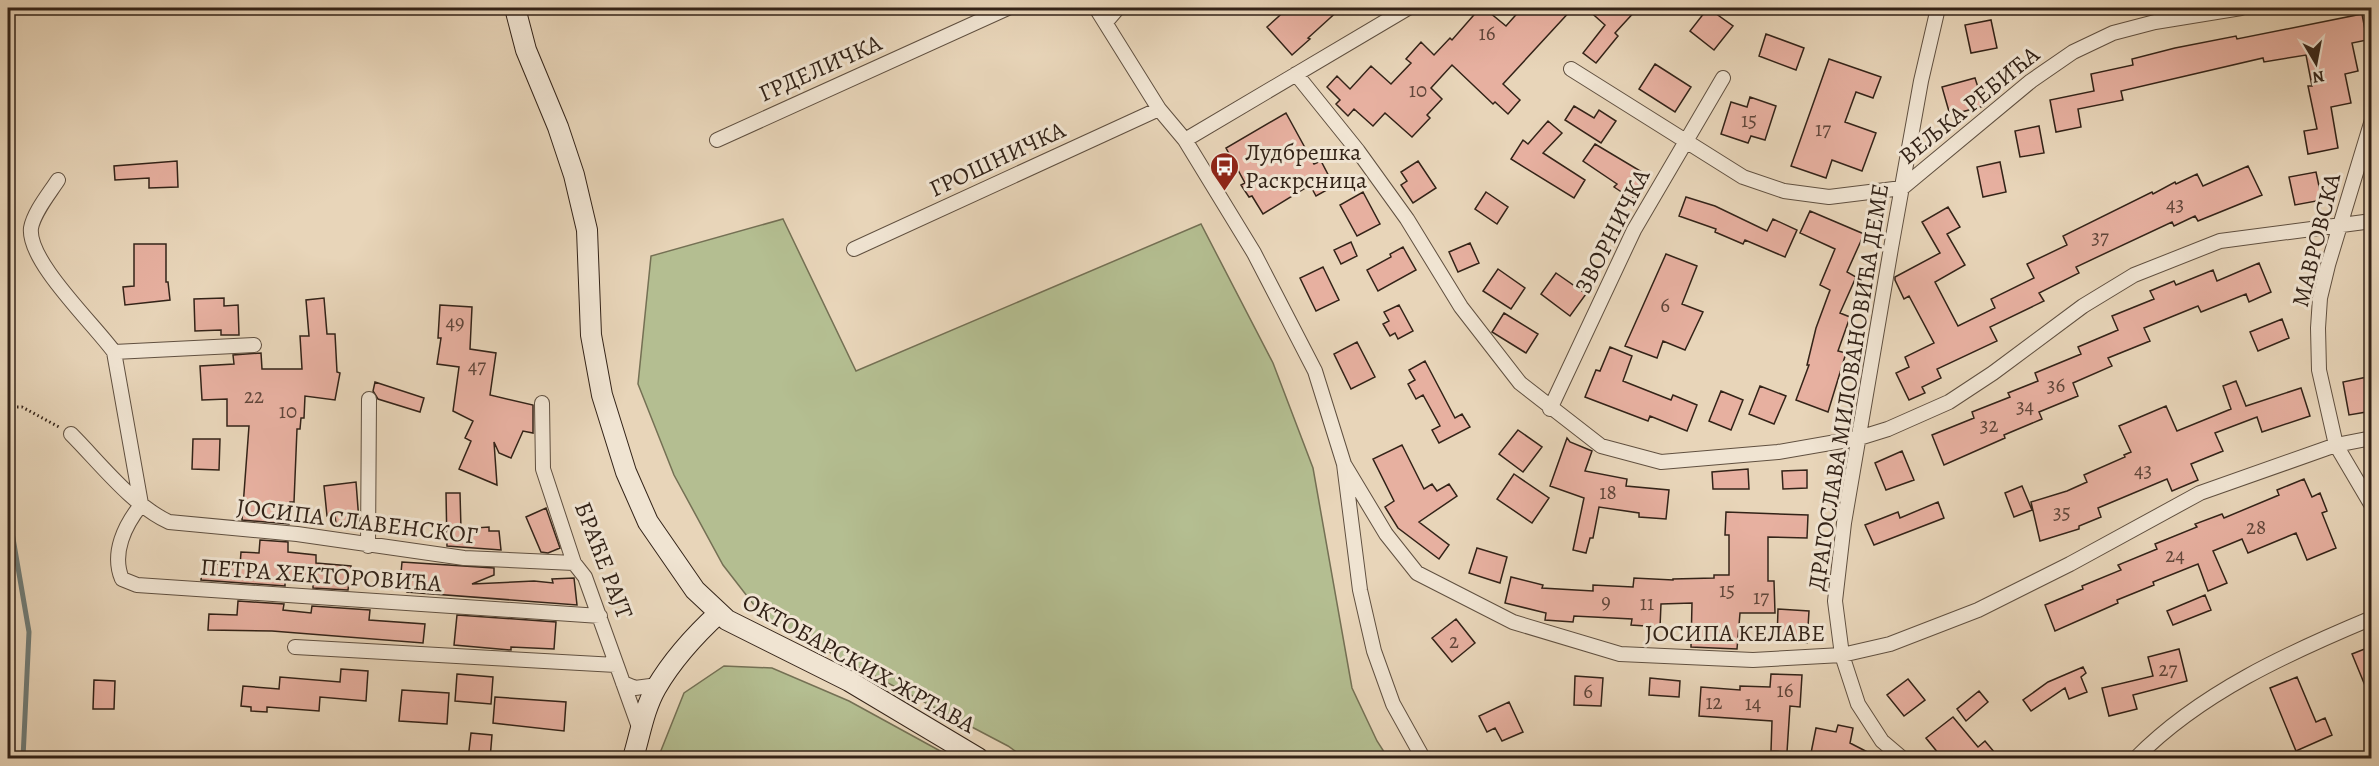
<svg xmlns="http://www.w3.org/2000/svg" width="2379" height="766" viewBox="0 0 2379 766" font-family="Alegreya,serif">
  <rect width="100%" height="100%" fill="#e8d5b9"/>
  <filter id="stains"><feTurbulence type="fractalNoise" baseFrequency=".00333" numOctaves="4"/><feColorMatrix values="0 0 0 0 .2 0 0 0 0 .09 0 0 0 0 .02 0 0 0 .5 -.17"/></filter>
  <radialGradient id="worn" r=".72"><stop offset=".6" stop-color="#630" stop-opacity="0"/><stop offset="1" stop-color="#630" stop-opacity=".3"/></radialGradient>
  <!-- green -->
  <path fill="#b4be91" stroke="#747054" stroke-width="1.5" d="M783 219 856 371 1201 224 1273 363 1313 468 1352 688 1377 741 1388 758H1025L1008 746 764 618 723 565 674 475 638 384 651 256Z
    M724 666 772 668 849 701 953 758H658L684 693Z"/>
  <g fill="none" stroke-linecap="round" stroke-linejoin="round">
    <!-- stream -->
    <path stroke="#707c77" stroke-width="5" d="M8 509 29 632 23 758"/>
  </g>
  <!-- building -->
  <path fill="#e7b0a0" stroke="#332318" stroke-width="1.5" d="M1288 8H1341L1308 38 1310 39 1292 55 1267 27Z
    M1480 8H1484L1506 26 1522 8H1573L1503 84 1520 100 1508 114 1495 102 1493 104 1452 65 1431 88 1442 99 1427 115 1430 118 1412 137 1385 113 1373 126 1354 109 1348 116 1336 104 1340 100 1327 87 1337 76 1350 89 1371 66 1391 84 1411 63 1406 59 1421 42 1434 55 1450 38 1452 40Z
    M1586 8H1638L1615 33 1618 36 1596 63 1583 53 1605 25Z
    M1708 8 1733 26 1714 50 1690 31Z
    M2362 14 2367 40 2352 43 2358 71 2345 74 2351 103 2331 107 2338 148 2308 154 2304 131 2317 129 2308 86H2312L2306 55 2264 62 2263 58 2121 91 2123 100 2078 109 2081 127 2056 132 2050 100 2094 91 2091 74 2133 65 2132 59 2175 48 2236 36 2237 39Z
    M1991 20 1997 48 1971 53 1965 25Z
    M1766 34 1804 48 1796 70 1759 56Z
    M1829 59 1881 77 1873 98 1856 92 1845 122 1876 133 1862 171 1832 160 1826 178 1791 166Z
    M1655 64 1691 87 1675 112 1639 89Z
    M1975 78 1984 106 1950 115 1942 87Z
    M1750 97 1776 106 1765 140 1751 136 1748 143 1721 134 1731 102 1747 107Z
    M1574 106 1594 118 1599 110 1616 121 1601 143 1565 120Z
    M1286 113 1314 164 1321 161 1334 186 1316 196 1310 185 1263 214 1252 196 1249 197 1241 185 1245 183 1226 148Z
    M1548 121 1562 133 1543 153 1585 180 1574 198 1511 159 1523 140 1528 144Z
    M2039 126 2044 153 2020 157 2015 131Z
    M1595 144 1647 175 1632 199 1614 187 1617 184 1583 161Z
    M177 161 178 187 149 188V178L115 180 114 166Z
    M1418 161 1436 188 1413 203 1401 185 1407 181 1401 172Z
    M2000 162 2006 192 1983 197 1977 167Z
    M2248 166 2262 195 2198 221 2195 216 2174 226 2172 222 2076 267 2079 273 2039 293 2044 301 1990 327 1997 341 1937 369 1941 378 1922 387 1925 393 1909 400 1896 373 1909 367 1905 357 1934 343 1909 296 1904 299 1895 280V277L1940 253 1922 222 1948 207 1960 227 1947 234 1965 265 1935 282 1958 326 1995 308 1991 299 2034 278 2027 264 2067 245 2063 236 2152 192 2153 194 2175 182 2176 184 2197 174 2203 186Z
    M2316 172 2322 200 2295 205 2289 177Z
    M1363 192 1380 224 1357 236 1340 205Z
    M1486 192 1508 207 1497 224 1475 209Z
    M1686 197 1715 206 1767 231 1773 219 1797 230 1785 257 1745 240 1743 244 1715 232 1716 229 1679 216Z
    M1810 211 1864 234 1847 272 1856 277 1840 313 1850 317 1838 351 1846 353 1828 412 1796 400 1809 365H1807L1816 328 1830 290 1820 285 1835 249 1800 233Z
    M1351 242 1357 256 1341 264 1334 250Z
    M1470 243 1479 263 1458 272 1449 252Z
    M134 244H166V282H168L170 300 125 305 123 287 134 286Z
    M1403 247 1416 270 1378 291 1367 270 1391 257 1390 254Z
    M1666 254 1697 266 1682 304 1703 312 1685 350 1663 341 1657 358 1625 346Z
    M2259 263 2271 292 2249 302 2246 294 2201 312 2198 306 2144 328 2150 341 2108 358 2112 366 2073 383 2078 396 2039 412 2042 419 2004 435 2005 438 1944 465 1932 435 1974 418 1972 412 2010 397 2008 393 2038 381 2035 373 2081 354 2078 347 2118 330 2112 316 2154 299 2150 291 2174 281 2176 285 2213 270 2217 281Z
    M1323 267 1339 300 1316 311 1300 278Z
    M1498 269 1525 288 1511 309 1483 291Z
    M1556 273 1586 294 1570 316 1541 294Z
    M224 298V306L238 305 239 335H221V330L195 331 194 299Z
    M324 298 327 334H335L337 372 340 373 335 400 305 396 304 418H301L300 429H297L294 502H290L289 524 242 520 249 426H227V399L202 400 200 366 234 364 233 355 261 353 262 369H302L300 336H309L306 300Z
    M440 305 472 307 470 349 496 353 490 395 533 405V433L523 431 511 458 499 453 494 442 497 485 459 469 471 441 465 438 473 421 453 411 459 367 437 364 441 338H438Z
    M1399 305 1413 331 1398 339 1395 333 1390 336 1383 324 1389 321 1384 312Z
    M1504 313 1538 334 1526 353 1492 332Z
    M2282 319 2289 338 2258 351 2250 332Z
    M1357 342 1375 377 1351 389 1334 354Z
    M1610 347 1632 356 1623 381 1671 400 1673 395 1697 405 1687 431 1650 416 1648 421 1585 397 1596 370 1600 371Z
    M1425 361 1455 418 1462 414 1470 427 1439 443 1432 430 1440 426 1423 395 1416 399 1408 384 1415 380 1409 370Z
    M2372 376V411L2349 415 2343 382Z
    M2236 381 2246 406 2301 388 2310 416 2262 432 2257 417 2215 433 2223 451 2191 464 2198 480 2172 491 2167 479 2098 508 2101 517 2079 526V529L2040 541 2031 502 2067 491 2087 482 2084 475 2125 457 2124 455 2131 452 2119 426 2166 406 2177 431 2231 409 2223 386Z
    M375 382 424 398 420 412 378 399 373 391Z
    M1760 386 1786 396 1774 424 1749 414Z
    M1721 391 1743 400 1731 430 1709 421Z
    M1518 430 1542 447 1523 472 1499 454Z
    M1567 438 1570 442 1592 451 1585 471 1627 479 1626 486 1669 490 1666 519 1639 517V513L1599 507 1593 538H1590L1586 553 1573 550 1584 498 1550 486Z
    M193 439H220L219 470 192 469Z
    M1402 445 1424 489 1432 484 1437 491 1449 484 1457 496 1419 522 1449 545 1439 559 1398 528 1385 507 1394 501 1373 459Z
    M1902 451 1914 480 1886 490 1875 463Z
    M1748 469 1749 489H1713L1712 472Z
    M1807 470V488L1783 489 1782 471Z
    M1514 474 1549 498 1532 523 1497 499Z
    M2304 479 2312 497 2320 493 2327 511 2322 513 2336 548 2307 560 2296 533 2248 553 2242 539 2213 551 2227 583 2208 591 2198 564 2153 582 2154 585 2117 600 2118 603 2055 631 2045 605 2083 589 2082 586 2121 570 2118 565 2157 549 2155 544 2197 527 2195 524 2222 514 2224 518 2279 495 2277 490Z
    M356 482 359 521 336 524 335 515 327 516 324 486Z
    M2022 486 2032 510 2014 517 2005 493Z
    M446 493H460L461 529 489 527V531H499L501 550 447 546Z
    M1938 502 1944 518 1874 545 1865 525 1898 512 1900 518Z
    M546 508 560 548 548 553 541 552 526 517Z
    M1726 512 1808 515 1807 538 1768 537V581H1774L1775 613H1740L1737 649 1691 647 1692 603 1661 604 1660 627 1631 625 1632 619 1574 616 1573 622 1545 620 1546 613 1505 603 1511 577 1543 585 1542 588 1593 591V585L1633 587 1634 578 1673 580V579L1714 578V575H1729V535H1725Z
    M260 540 288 542V552L316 555V563L351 566 348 590 313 588V583L285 581V586L201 580 203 563 240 566 241 552 259 553Z
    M1477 548 1507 557 1500 583 1469 573Z
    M402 562 494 568V575L472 584 534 581 553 583 552 579 574 578 577 605 407 592V585L400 584Z
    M2205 595 2211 610 2173 625 2167 611Z
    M238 601 284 604 283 610 311 613 312 606 370 610 369 620 425 624 423 643 272 631 208 630 209 614 237 615Z
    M1778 609 1809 611 1807 643 1777 641Z
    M457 615 556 622 554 649 511 647V650L454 645Z
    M1456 619 1475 643 1452 662 1432 638Z
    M2372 646V700H2371L2352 654Z
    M2179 649 2187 681 2133 695 2137 709 2109 716 2102 688 2153 676 2148 657Z
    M2083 667 2086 673 2081 677 2087 692 2069 699 2065 688 2031 711 2023 700 2048 682Z
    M341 669 368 671 366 701 320 697 319 711 267 707V712L251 711V707L241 706 243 686 279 689 280 677 340 682Z
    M457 674 493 677 491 704 455 701Z
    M1771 674 1802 675 1800 707 1790 706 1787 752 1771 751 1772 721 1699 716 1701 687 1740 690V686L1770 687Z
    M1575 676 1603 678 1601 706 1574 705Z
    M2297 677 2316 722 2325 718 2332 735 2296 751 2270 688Z
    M1650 678 1680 681 1679 697 1649 695Z
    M1908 679 1925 700 1904 716 1887 695Z
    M94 680 115 681 114 709H93Z
    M402 690 449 693 447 724 399 721Z
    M1979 691 1988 702 1966 721 1957 709Z
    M495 697 566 702 564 731 493 723Z
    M1509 702 1523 732 1502 741 1495 728 1487 732 1479 716Z
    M1953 717 1978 747 1985 741 2000 759H1943L1926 738Z
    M1838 725 1853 728 1850 743 1881 759H1838L1811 753 1816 728 1836 732Z
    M471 733 492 735 490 759H468Z"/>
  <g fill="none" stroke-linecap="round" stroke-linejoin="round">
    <defs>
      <path id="street" d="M1096 8 1159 109 1185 140 1254 253 1315 371 1344 464 1360 590 1374 651 1393 704 1423 758
        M1106 22 1118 8
        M1571 69 1743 177 1784 191 1829 197 1902 188 2031 81 2073 52 2113 33 2155 22 2241 8
        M1296 74 1358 151 1407 219 1461 307 1520 383 1601 446 1661 462 1778 452 1859 438 1888 429 1949 402 1993 373 2083 306 2134 275 2220 241 2372 221
        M2372 120 2328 265 2320 298 2318 328 2319 370 2336 445 2372 506
        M717 140 1008 8
        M1185 140 1408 8
        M58 180C49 194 34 212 31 228 27 261 94 324 114 352
        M854 249 1159 109
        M542 403 543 469 574 563 585 577 640 730
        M1550 409 1634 230 1723 78
        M71 434C100 463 132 505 169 522L297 534 464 558 574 563
        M1344 464 1386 534 1417 573 1513 622 1620 654 1753 660 1842 655 1890 644 1978 610 2070 564 2200 493 2336 445 2372 438
        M141 504 114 352 254 345
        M141 505C125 525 111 553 122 579L137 585 600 616
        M368 546 369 399
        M295 647 616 665
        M623 683 635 688 658 685
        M1902 758 1882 741 1858 704 1842 655 1835 601 1844 523 1891 248 1921 81 1938 8
        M2136 758C2200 693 2288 653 2372 618"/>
      <path id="secondary" d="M515 8 526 50 558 127 574 175 587 230 591 335 602 395 626 472 648 522 695 590 727 620 849 681 978 758
        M633 758C640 735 644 709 656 688 673 659 695 635 719 613"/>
    </defs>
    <!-- street casing -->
    <use href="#street" stroke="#605040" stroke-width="16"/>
    <!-- secondary casing -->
    <use href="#secondary" stroke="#332318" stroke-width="22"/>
    <!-- path -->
    <path stroke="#332318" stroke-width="3" stroke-dasharray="1.5 3" stroke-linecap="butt" d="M8 407H22L59 427"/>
    <!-- street -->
    <use href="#street" stroke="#f0e4d2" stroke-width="14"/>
    <!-- secondary -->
    <use href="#secondary" stroke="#f0e4d2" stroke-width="20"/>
  </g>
  <!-- icons -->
  <defs>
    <symbol id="bus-pin" viewBox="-11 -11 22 30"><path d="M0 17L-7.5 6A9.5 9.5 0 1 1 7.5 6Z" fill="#8f2418" stroke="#f0e4d2"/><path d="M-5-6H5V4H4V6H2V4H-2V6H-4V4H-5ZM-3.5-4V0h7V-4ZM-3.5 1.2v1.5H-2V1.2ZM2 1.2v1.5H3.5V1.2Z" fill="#fff"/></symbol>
  </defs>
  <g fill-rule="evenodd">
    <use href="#bus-pin" x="1208" y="150" width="33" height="45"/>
  </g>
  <g text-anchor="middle" stroke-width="6" stroke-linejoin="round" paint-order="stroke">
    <!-- number labels -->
    <g font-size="21" fill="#60463a">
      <text x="1487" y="40">16</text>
      <text x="1418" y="97">10</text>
      <text x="1749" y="127">15</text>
      <text x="1823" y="136">17</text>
      <text x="2175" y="211">43</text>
      <text x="2100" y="244">37</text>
      <text x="1665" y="312">6</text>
      <text x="455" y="329">49</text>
      <text x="477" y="373">47</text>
      <text x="2056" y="392">36</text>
      <text x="254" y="403">22</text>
      <text x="2025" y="413">34</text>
      <text x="288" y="418">10</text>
      <text x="1989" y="432">32</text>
      <text x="2143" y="477">43</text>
      <text x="1608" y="499">18</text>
      <text x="2062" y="519">35</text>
      <text x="2256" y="534">28</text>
      <text x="2175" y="562">24</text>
      <text x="1727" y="597">15</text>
      <text x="1761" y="604">17</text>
      <text x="1606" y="608">9</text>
      <text x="1647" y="610">11</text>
      <text x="1454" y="648">2</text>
      <text x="2168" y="676">27</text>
      <text x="1785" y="697">16</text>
      <text x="1588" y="698">6</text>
      <text x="1714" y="709">12</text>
      <text x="1753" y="710">14</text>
    </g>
    <!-- street labels -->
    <g font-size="24" fill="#332318" stroke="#f0e4d2">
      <text transform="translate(820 68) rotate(-24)" y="8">ГРДЕЛИЧКА</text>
      <text transform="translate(1969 105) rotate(-39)" y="8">ВЕЉКА РЕБИЋА</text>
      <text transform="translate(997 159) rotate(-25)" y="8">ГРОШНИЧКА</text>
      <text transform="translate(1612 231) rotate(-63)" y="8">ЗВОРНИЧКА</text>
      <text transform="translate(2316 240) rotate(-76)" y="8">МАВРОВСКА</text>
      <text transform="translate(1848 387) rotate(-81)" y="8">ДРАГОСЛАВА МИЛОВАНОВИЋА ДЕМЕ</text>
      <text transform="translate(357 521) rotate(7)" y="8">ЈОСИПА СЛАВЕНСКОГ</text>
      <text transform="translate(604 560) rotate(69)" y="8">БРАЋЕ РАЈТ</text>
      <text transform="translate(321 575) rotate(4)" y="8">ПЕТРА ХЕКТОРОВИЋА</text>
      <text x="1735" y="641">ЈОСИПА КЕЛАВЕ</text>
      <text transform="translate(859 663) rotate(29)" y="8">ОКТОБАРСКИХ ЖРТАВА</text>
    </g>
    <!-- poi labels -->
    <g font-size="24" fill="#332318" stroke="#f0e4d2" text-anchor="start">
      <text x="1245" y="160">Лудбрешка<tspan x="1245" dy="28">Раскрсница</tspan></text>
    </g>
  </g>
  <!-- margin -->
  <rect width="2379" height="766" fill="none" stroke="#e8d5b9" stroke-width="30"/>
  <rect x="9" y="9" width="2361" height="748" fill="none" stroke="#332318" stroke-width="3"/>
  <rect x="15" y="15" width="2349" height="736" fill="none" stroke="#332318" stroke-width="1.5"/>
  <!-- north arrow -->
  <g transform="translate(2316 63) rotate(170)" stroke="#f0e4d2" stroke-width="4.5" paint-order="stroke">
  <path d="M0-4.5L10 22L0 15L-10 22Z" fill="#332318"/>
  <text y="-9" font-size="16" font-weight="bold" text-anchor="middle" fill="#332318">N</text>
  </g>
  <rect width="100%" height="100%" filter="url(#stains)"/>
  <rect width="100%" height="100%" fill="url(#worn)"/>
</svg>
